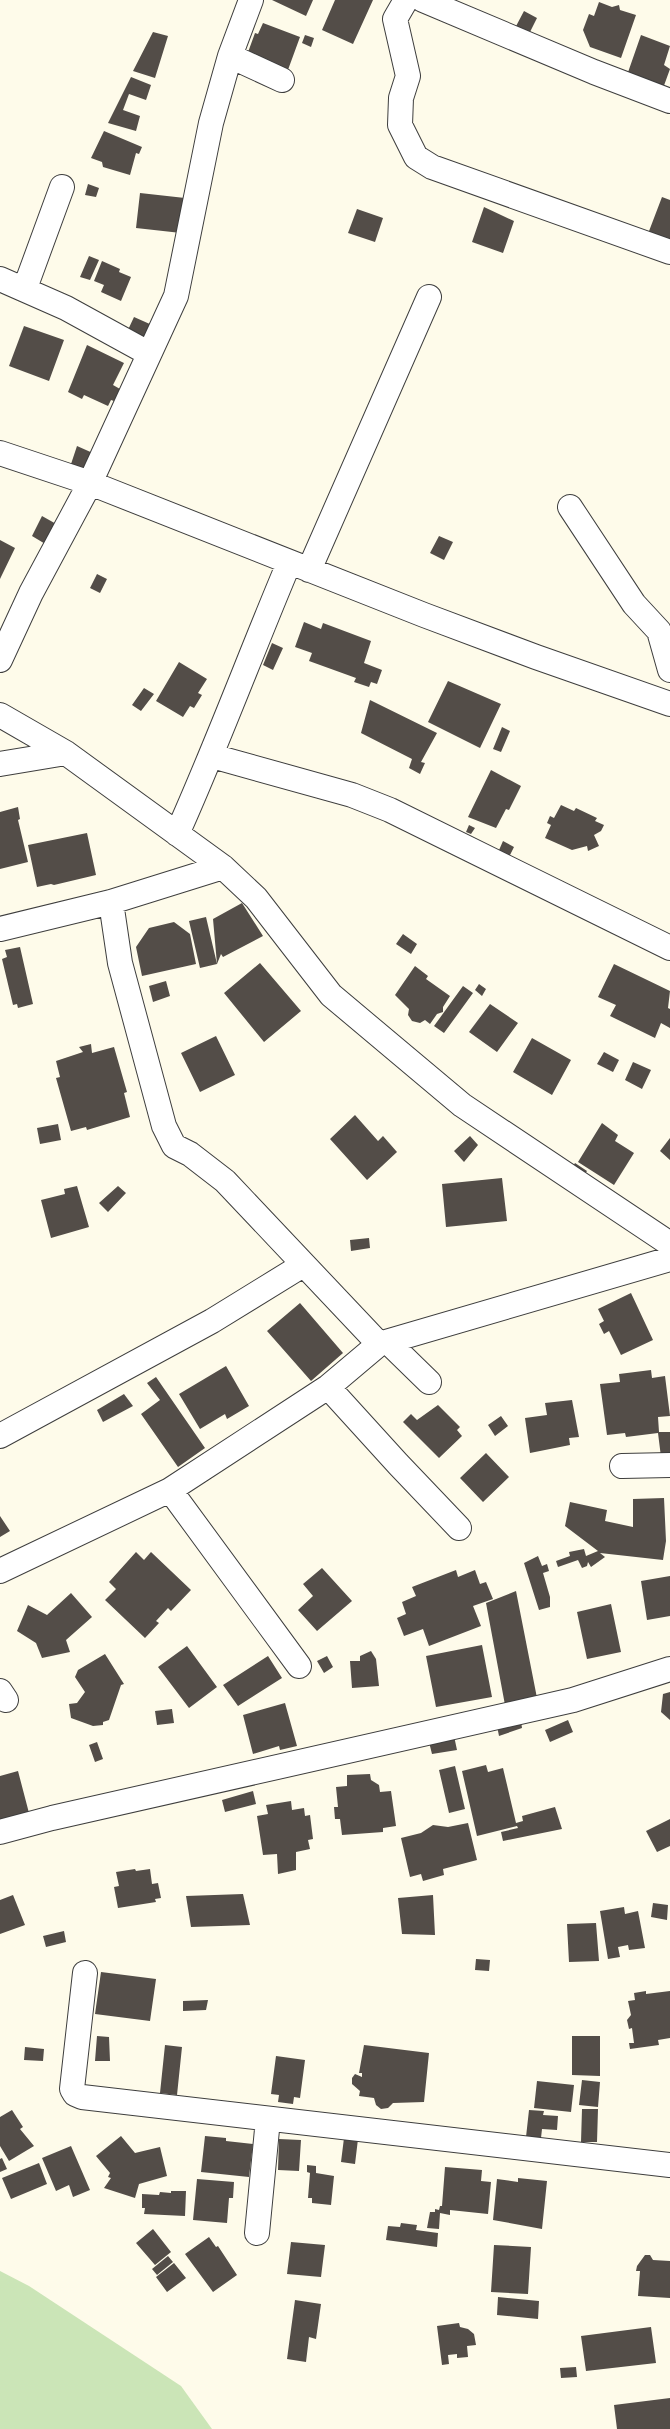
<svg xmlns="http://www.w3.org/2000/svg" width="670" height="2429" viewBox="0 0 670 2429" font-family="'Libre Baskerville',serif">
  <rect width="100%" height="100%" fill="#fefbea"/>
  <!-- green -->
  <path fill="#cbe5b7" d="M0 2271 29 2286 181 2386 212 2429H0Z"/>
  <!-- building -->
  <path fill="#534d48" d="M272 0H313L306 16Z
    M335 0H373L353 44 322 30Z
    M599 2 612 7 619 5 620 10 636 15 621 58 590 47 583 30 589 14 594 16Z
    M524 11 537 18 528 36 514 30Z
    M263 23 300 37 285 78 247 55 255 33 258 34Z
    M153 32 168 36 155 78 133 71Z
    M305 35 314 38 311 47 302 43Z
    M641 35 670 46 664 65 670 69 662 91 626 78Z
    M131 77 151 85 146 100 129 94 123 110 140 116 136 131 108 123Z
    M104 131 142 147 139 154 136 153 130 175 103 167 102 162 91 158Z
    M88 184 99 188 96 197 85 195Z
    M140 193 185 198 181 233 136 228Z
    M662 197 670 200V249L646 239Z
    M484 207 514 221 503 253 472 242Z
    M357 209 383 218 375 242 348 233Z
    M89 256 99 260 90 280 80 277Z
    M102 261 120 269 119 272 131 277 121 301 101 292 104 285 94 281Z
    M134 317 152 325 145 340 127 332Z
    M24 326 64 340 49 381 9 366Z
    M87 345 124 363 113 385 120 389 114 401 111 400 108 406 84 395 82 399 68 392Z
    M77 446 95 454 87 471 71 464Z
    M42 516 58 525 47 545 32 536Z
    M439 536 453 542 444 560 430 553Z
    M0 540 15 548 0 579Z
    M97 574 107 579 100 593 90 588Z
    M304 622 321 629 323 623 371 641 364 663 382 670 377 684 371 682 369 687 354 682 356 678 309 661 312 653 295 647Z
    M272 643 283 648 273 670 263 665Z
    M179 662 207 679 198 693 202 695 194 708 190 706 183 717 156 701Z
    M448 681 501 704 480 748 428 722Z
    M144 688 154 694 141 711 132 705Z
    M370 700 437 733 421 762 425 763 420 774 409 768 412 759 361 733Z
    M502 727 510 731 501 752 493 749Z
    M491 770 521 786 509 810 506 809 496 828 468 817Z
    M561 805 574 811 576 808 597 818 595 821 604 825 601 831 594 835 599 846 588 851 587 846 572 850 545 838 551 825 547 823 550 816 554 818Z
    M18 807 20 819 18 820 28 862 0 869V812Z
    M469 825 475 828 471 834 466 832Z
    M87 833 96 875 54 885 51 884 37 887 28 845Z
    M503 841 514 847 506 863 496 857Z
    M242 903 263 936 223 957 221 954 217 964 200 968 189 921 206 917 217 964 213 919Z
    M174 922 190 934 196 964 142 976 136 947 149 928Z
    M403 934 417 944 411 954 396 944Z
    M20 947 33 1004 18 1008 17 1004 13 1005 2 959 7 957 5 950Z
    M260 963 301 1011 264 1042 224 993Z
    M614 964 670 991 668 1008 670 1009V1028L661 1023 655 1038 610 1016 616 1005 598 997Z
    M415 966 428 976 426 979 450 996 443 1007V1012L437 1014 430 1024 425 1020 420 1023 412 1021 408 1015 409 1009 395 995Z
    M166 981 170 996 153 1002 149 986Z
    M479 984 486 989 482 996 475 990Z
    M463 986 473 993 444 1033 434 1026Z
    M490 1004 518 1023 497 1052 469 1032Z
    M216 1036 235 1075 200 1092 181 1053Z
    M532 1038 571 1060 552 1095 513 1072Z
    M91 1044 92 1053 114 1047 127 1092 124 1093 130 1117 87 1130 86 1127 71 1131 56 1078 60 1077 56 1061 83 1052 79 1047Z
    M604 1052 619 1060 613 1072 597 1064Z
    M633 1062 651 1070 642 1089 625 1080Z
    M355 1115 378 1141 383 1136 397 1152 367 1180 330 1139Z
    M602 1123 618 1135 615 1141 634 1153 614 1185 578 1162Z
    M58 1124 61 1140 40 1144 37 1128Z
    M470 1136 478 1145 464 1162 454 1151Z
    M670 1138V1160L660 1151Z
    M575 1163 587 1171 578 1184 567 1176Z
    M502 1178 507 1221 446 1227 442 1184Z
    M77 1186 89 1227 51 1238 41 1200 65 1194 64 1189Z
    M118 1186 126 1193 108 1212 99 1203Z
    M369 1238 370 1248 351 1251 350 1240Z
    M631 1293 653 1340 621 1355 609 1331 604 1334 599 1324 604 1321 598 1309Z
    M300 1303 343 1353 311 1381 267 1331Z
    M226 1366 249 1406 227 1419 225 1414 200 1429 179 1394Z
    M651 1370 652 1378 665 1376 670 1416 658 1417 659 1432H670V1464L662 1465 658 1433 626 1437 625 1433 607 1435 600 1384 620 1382 619 1374Z
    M156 1377 205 1448 178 1467 141 1414 160 1400 147 1383Z
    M124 1394 133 1406 103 1422 97 1410Z
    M572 1400 579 1437 569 1438 570 1445 530 1453 525 1418 547 1415 545 1403Z
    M438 1405 460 1427 457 1430 462 1436 439 1458 403 1422 411 1414 417 1420Z
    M501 1416 508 1426 495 1436 488 1425Z
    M486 1453 509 1477 483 1502 460 1478Z
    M664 1498 666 1541 663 1560 600 1553 605 1557 591 1567 588 1562 587 1566 582 1568 578 1560 558 1567 556 1561 570 1556 569 1552 584 1549 586 1556 598 1551 565 1526 570 1502 607 1510 605 1521 633 1527V1499Z
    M0 1516 10 1531 0 1537Z
    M136 1552 144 1560 151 1552 191 1590 171 1611 168 1608 156 1621 159 1623 145 1638 105 1600 116 1589 109 1582Z
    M538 1556 542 1566 547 1564 549 1571 543 1573 550 1597V1607L539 1610 524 1563Z
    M322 1568 352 1601 317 1631 298 1610 313 1596 303 1584Z
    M456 1570 458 1577 475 1570 480 1584 486 1582 493 1599 473 1606 481 1626 429 1646 423 1629 404 1636 397 1618 406 1614 402 1602 416 1596 412 1587Z
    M670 1576V1616L647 1620 641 1581Z
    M516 1591 537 1698 505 1705 486 1603Z
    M71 1593 92 1617 66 1640 70 1652 42 1658 36 1643 17 1631 28 1605 47 1615Z
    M611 1604 621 1652 587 1659 577 1612Z
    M482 1645 492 1697 436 1707 426 1656Z
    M187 1646 217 1687 189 1708 158 1667Z
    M371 1651 376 1659 379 1686 352 1688 350 1661H360V1656Z
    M105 1654 124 1684 121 1685 109 1720 103 1722V1725L93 1726 71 1718 69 1704 77 1703 85 1692 75 1677 78 1670Z
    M268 1656 282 1678 238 1706 223 1685Z
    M327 1656 333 1667 324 1673 317 1661Z
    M670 1692V1720L661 1712 663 1694Z
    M285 1703 297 1746 280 1750 279 1746 253 1754 243 1715Z
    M172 1709 174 1723 157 1725 155 1711Z
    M568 1720 573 1732 550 1742 545 1730Z
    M521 1721 522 1728 499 1736 497 1726Z
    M454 1736 457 1750 432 1754 429 1742Z
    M97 1742 103 1759 95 1762 89 1745Z
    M486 1765 488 1772 503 1768 516 1823 523 1821 522 1816 555 1807 562 1829 503 1841 501 1832 518 1828 517 1826 477 1836 462 1771Z
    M455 1766 465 1809 449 1813 439 1770Z
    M18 1771 29 1813 0 1820V1776Z
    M370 1774 371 1780 379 1785 380 1792 391 1791 396 1826 383 1828V1832L342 1835 340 1819H335L334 1807H338L336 1787 347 1786V1775Z
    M253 1791 256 1804 225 1812 222 1800Z
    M291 1801 292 1810 304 1808 305 1816 310 1815 313 1839 308 1840 310 1849 296 1852V1870L278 1874 277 1854 263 1855 257 1816 268 1814 266 1805Z
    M670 1819V1846L657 1852 646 1831Z
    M468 1823 477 1860 443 1869 444 1875 423 1881 421 1874 410 1877 401 1838 421 1833 433 1825 448 1827Z
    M135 1869 136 1871 150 1869 152 1884 158 1883 161 1898 155 1899 156 1902 118 1908 114 1887 119 1886 116 1872Z
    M243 1894 250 1925 191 1927 186 1896Z
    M13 1895 25 1925 0 1934V1900Z
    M433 1895 435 1935 402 1934 398 1898Z
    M653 1903 668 1905 667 1920 651 1917Z
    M624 1907 625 1914 638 1911 645 1948 629 1950 628 1945 618 1947 620 1957 608 1959 600 1911Z
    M596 1923 599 1961 569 1962 567 1924Z
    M64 1931 66 1942 46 1947 43 1936Z
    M476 1959 490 1960 489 1971 475 1970Z
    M101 1972 156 1979 150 2021 95 2014Z
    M646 1991V1994L670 1991V2038L658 2040 659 2045 630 2049 629 2043H634L632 2028 629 2029 627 2020 631 2015 628 2001 635 2000 634 1993Z
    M208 2000 206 2010 183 2011V2001Z
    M97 2036 109 2037 110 2061H95Z
    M572 2036H600V2076L572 2075Z
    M165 2045 182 2047 177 2095 160 2093Z
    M364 2045 429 2053 424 2102 393 2103 388 2108 381 2109 376 2105 374 2098 359 2096 360 2091 352 2084V2078L355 2074 362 2077V2073H359Z
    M25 2047 44 2049 43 2061 24 2060Z
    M276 2056 305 2060 300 2098 294 2097 293 2104 278 2102 279 2095 271 2094Z
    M582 2080 600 2082 598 2107 579 2105Z
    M537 2081 574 2085 571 2112 534 2108Z
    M582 2109H598L597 2142H581Z
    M12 2110 23 2127 20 2129 34 2146 9 2161 0 2146V2117Z
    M529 2110 544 2111 543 2115 558 2116 557 2130 542 2129 541 2138 526 2137Z
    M121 2136 135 2153 160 2147 167 2176 139 2184 135 2198 104 2188 111 2178 108 2177 110 2173 96 2156Z
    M205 2136 226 2138V2141L253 2144 249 2177 201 2172Z
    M344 2138 358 2139 355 2164 341 2162Z
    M279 2139 301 2140 299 2171 278 2170Z
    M71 2146 90 2190 73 2197 69 2185 56 2191 42 2158Z
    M2 2158 7 2169 0 2172V2159Z
    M39 2163 47 2184 11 2199 2 2178Z
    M307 2165 316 2166V2173L334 2176 331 2205 312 2203V2198H308L310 2173 307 2172Z
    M445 2167 482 2170 481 2181 491 2182 488 2214 450 2210V2215L440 2213 439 2229 427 2228 430 2212H435V2209L439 2210 440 2206H442Z
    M518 2178 547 2181 542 2229 493 2220 497 2179 518 2182Z
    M197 2179 234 2182 233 2198H229L227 2223 193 2220Z
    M171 2191H186L185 2216 144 2214 145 2208H142V2194L159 2195 160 2192 171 2193Z
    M401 2223 417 2225 416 2230 438 2233 437 2247 386 2240 388 2226 400 2227Z
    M153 2229 171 2252 155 2265 136 2243Z
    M209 2237 216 2247 218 2246 237 2275 213 2292 185 2254Z
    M291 2242 325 2245 321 2277 287 2274Z
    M494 2245 531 2247 528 2294 491 2292Z
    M645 2255H650L653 2260 670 2261V2298L638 2296 640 2271H636L637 2266Z
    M168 2256 173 2262 157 2275 152 2269Z
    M174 2263 186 2278 167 2292 156 2277Z
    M498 2297 539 2301 538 2319 497 2315Z
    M295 2300 321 2304 316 2339 309 2337 306 2362 287 2359Z
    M459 2323 460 2327 468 2329 474 2334 476 2345 467 2346 468 2357 457 2358V2354L448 2355 449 2364 442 2365 437 2326Z
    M651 2327 656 2363 586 2371 581 2336Z
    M576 2367 577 2377 561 2378 560 2368Z
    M670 2398V2429H617L614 2405Z"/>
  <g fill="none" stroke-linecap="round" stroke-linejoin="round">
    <defs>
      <path id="street" d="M406 0 395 19 408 76 401 98 400 125 416 157 432 167 670 252
        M423 0 594 72 670 101
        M230 56 282 80
        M0 279 66 308 148 353
        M25 288 62 187
        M0 453 90 483 424 615 536 657 670 704
        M570 507 634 604 659 631 670 670
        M309 570 429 297
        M0 660 31 593 90 483 176 296 211 123 230 56 251 0
        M0 715 66 753 223 867 256 898 331 995 462 1105 670 1244
        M212 756 352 795 390 810 670 948
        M0 764 66 753
        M177 834C217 745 251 653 289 563
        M111 902 120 963 164 1126 174 1146 190 1154 225 1181 379 1344
        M0 929 111 902 223 867
        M388 1342 429 1382
        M328 1387 398 1464 459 1528
        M0 1436 212 1321 303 1265
        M622 1466 670 1465
        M170 1490 299 1666
        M0 1571 170 1490 328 1387 379 1344 670 1259
        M0 1691 6 1700
        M0 1832 52 1818 573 1700 670 1669
        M85 1973 72 2089 75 2094 82 2097 670 2165
        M257 2233 268 2119"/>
    </defs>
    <!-- street casing -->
    <use href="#street" stroke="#3e3e3e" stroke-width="26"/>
    <!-- street -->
    <use href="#street" stroke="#fff" stroke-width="24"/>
  </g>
</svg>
